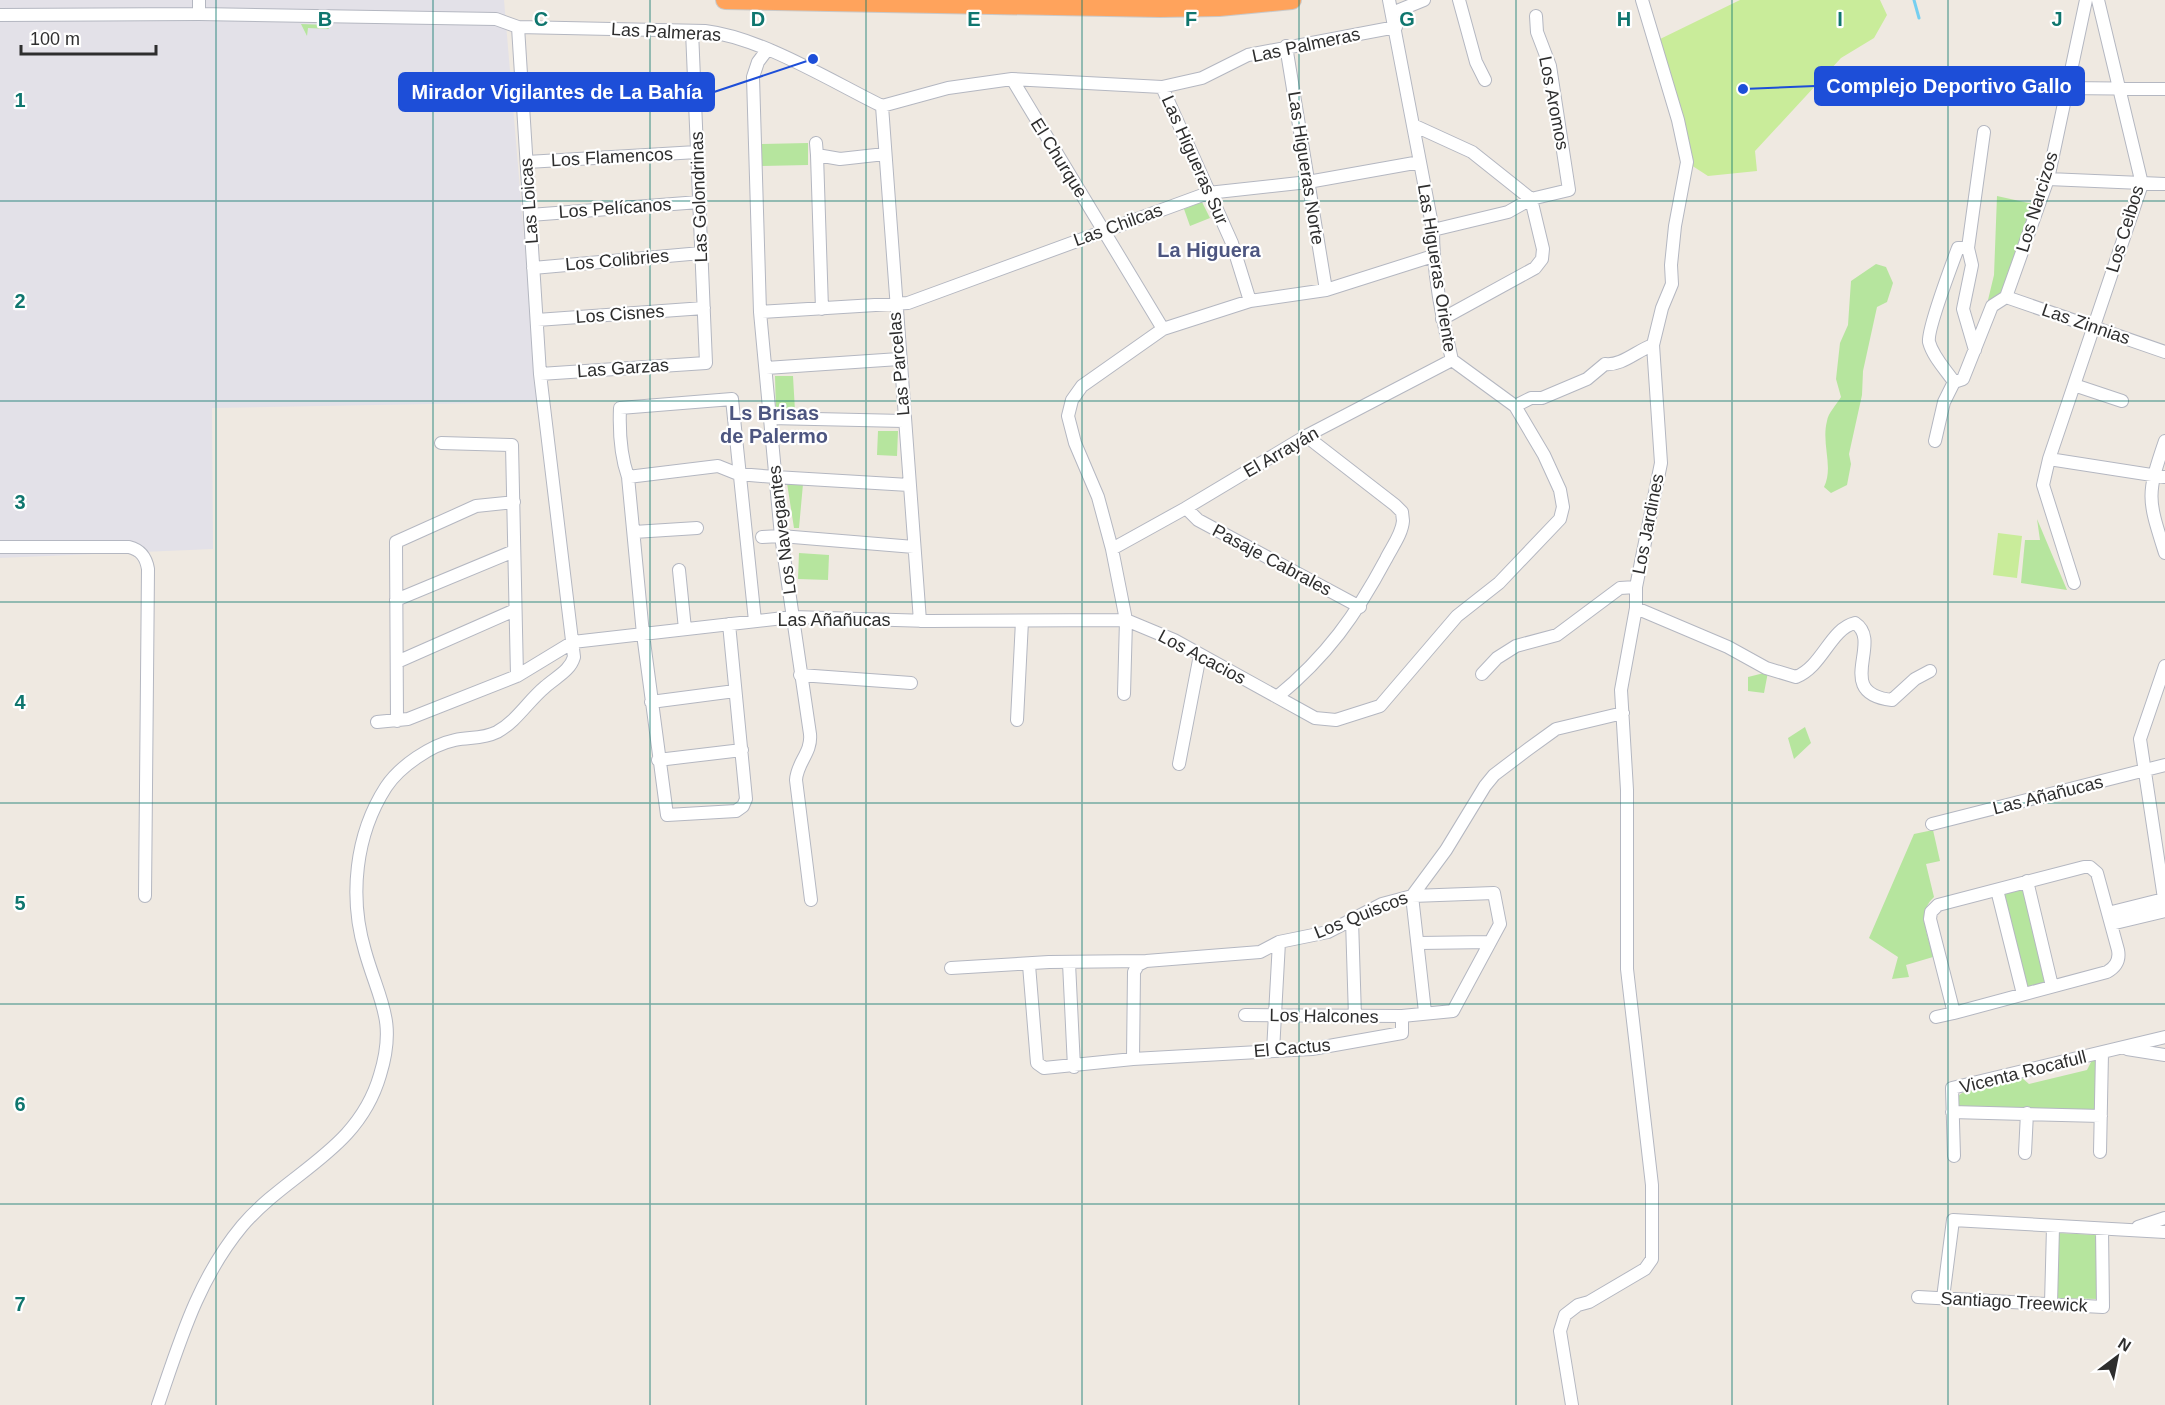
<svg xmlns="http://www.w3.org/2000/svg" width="2165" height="1405" viewBox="0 0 2165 1405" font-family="Arial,sans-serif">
  <rect width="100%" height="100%" fill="#efe9e1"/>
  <!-- industrial -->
  <path fill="#e3e1e8" d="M0 0H504L538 402 212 408 213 549 0 558Z"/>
  <!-- green -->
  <path fill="#b6e59e" d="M301 24 327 25 329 29 308 28 307 36Z
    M808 143V165L761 166V144Z
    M1997 196 2033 204 2000 303 1988 300 1994 275Z
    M1202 202 1210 218 1190 226 1184 209Z
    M1876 264 1886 267 1893 283 1887 302 1877 307 1863 371 1862 395 1849 454 1851 464 1847 485 1831 493 1824 487C1834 467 1821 444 1827 421 1828 413 1837 404 1841 397L1836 379 1840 343 1848 325 1851 281Z
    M775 376H793L795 411 776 412Z
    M878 431H898L897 456 877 455Z
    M787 483 803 484 799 528H794Z
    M2037 519 2067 590 2021 583 2025 540H2040Z
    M799 553 829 555 828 580 798 579Z
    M1768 672 1764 693 1748 691V677Z
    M1805 727 1811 743 1794 759 1788 738Z
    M1933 830 1940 861 1926 864 1934 897C1916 913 1929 937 1933 957L1906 965 1909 977 1892 979 1898 957 1869 938 1914 834Z
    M2024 889 2048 982 2026 987 2002 894Z
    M2097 1058 2094 1113 1958 1109 1957 1097 1962 1093 2021 1077 2029 1084 2087 1070 2092 1060Z
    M2058 1233 2097 1235 2099 1299 2055 1298Z"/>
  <!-- pitch -->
  <path fill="#c9ec9a" d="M1740 0H1880L1887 15 1874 38 1841 58 1755 151 1757 171 1708 176 1691 165 1656 41Z
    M1998 533 2022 536 2017 578 1993 575Z"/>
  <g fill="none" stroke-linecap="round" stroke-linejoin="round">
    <!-- stream -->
    <path stroke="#75cff0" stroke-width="3" d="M1914 0 1919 18"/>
    <defs>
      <path id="minor" d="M1459 0 1476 62 1485 80
        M1392 13 1424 0
        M199 14V0
        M0 15 199 14 496 19 518 27 705 31C762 38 829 80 882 106L948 88 1012 79 1162 87 1202 78 1248 55 1396 27
        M1286 46 1326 290
        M767 50 758 62 753 77 760 312 781 536 810 734C812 753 797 762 796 780L811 900
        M1012 79 1163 329
        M1162 87 1232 243 1250 301
        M2066 88 2165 89
        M563 103 695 96
        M882 106 920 621
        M1413 125 1472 152 1531 199 1543 249 1542 259 1535 268 1442 319
        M1984 132 1968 248H1958C1952 264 1927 330 1929 342 1933 357 1946 370 1954 382L1963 379 1992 306 2006 297
        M816 143 817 155 840 159 885 154
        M817 155 822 309
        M527 162 697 152
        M2048 179 2165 184
        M530 215 699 202
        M1433 230 1508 212 1531 199 1569 190 1550 66 1537 32 1536 16
        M1968 248 1972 265 1963 309 1975 350
        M533 268 701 253
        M2006 297 2048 179 2086 0
        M2006 297 2165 352
        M760 312 908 303 1208 193 1308 182 1420 162
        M537 320 704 308
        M766 368 899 359
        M540 374 706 363 692 31
        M2074 385 2122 401
        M1515 406 1531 398H1542L1587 379 1605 364C1622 366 1636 351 1653 345
        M770 418 904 421
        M1935 441 1944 402 1954 382
        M2165 441C2146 496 2148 499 2165 553
        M441 443 512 445 517 676
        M2049 459 2165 477
        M628 477 718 466 738 474 775 477 909 485
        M1186 508 1198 520 1360 607
        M634 532 697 528
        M762 537 781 536 914 547
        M0 547H129C141 550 146 557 148 569L145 896
        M1112 549 1186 508 1306 436 1452 360
        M679 570 685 629
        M2074 583 2043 485 2049 459 2142 184 2098 0
        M396 600 514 551
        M1636 608 1728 647 1766 668 1796 677C1823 666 1830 629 1855 623 1884 642 1832 693 1892 700L1915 679 1930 671
        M729 624 746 799 743 806 736 811 667 815 643 634 628 477C620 454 619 432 620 408L732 399 755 621
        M397 662 515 610
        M2165 666 2140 739 2165 905
        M1482 674 1497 658 1516 646 1557 635 1620 588 1636 587
        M800 675 911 683
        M1124 694 1126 620 1112 549 1098 497 1075 443 1068 416 1072 400 1082 386 1163 329 1250 301 1326 290 1433 256
        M1277 697C1327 656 1356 615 1386 559 1392 547 1402 534 1403 521L1402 512 1395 505 1306 436
        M651 702 735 691
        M1017 720 1022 621
        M397 721 396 542 476 506 514 502
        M377 722 408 719 517 676 573 642 792 617 930 621 1126 620 1174 640 1315 718 1336 720 1380 706 1457 616 1499 583 1560 519 1563 507 1560 490 1544 455 1515 406 1452 360C1442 317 1433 274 1433 230L1389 0
        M658 760 742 750
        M1179 764 1200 655
        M1932 824 2165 765
        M2084 867H2090L2097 873 2118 950C2120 960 2116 967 2107 972L1954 1013 1930 919 1931 912 1938 905Z
        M2027 881 2052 986
        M1997 890 2023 994
        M2108 913 2164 899
        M1352 920 1355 1017
        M2111 924 2165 911
        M1419 943 1490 942
        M1069 963 1074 1067
        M1029 965 1037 1063 1044 1068 1133 1059 1312 1049 1402 1033V1016L1453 1011 1500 924 1494 893 1412 896 1425 1012
        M951 968 1049 962 1146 961 1260 952 1279 942 1328 932 1382 904 1412 896 1446 850 1485 786 1494 775 1527 750 1556 729 1623 713
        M1245 1015 1402 1016
        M1936 1017 1954 1013
        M2127 1049 2165 1055
        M1273 1051 1279 942
        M1133 1059 1134 972 1138 965 1146 961
        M1952 1112 2101 1116
        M2100 1152 2102 1053
        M2025 1153 2027 1113
        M1954 1156 1952 1088 2165 1037
        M2138 1227 2165 1218
        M1918 1297 2103 1307 2102 1229
        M1943 1298 1953 1220 2165 1232
        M2051 1304 2053 1227
        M158 1405C180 1341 198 1279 242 1226 289 1171 358 1151 380 1075 397 1020 379 1001 365 951 349 897 355 835 386 787 400 766 431 745 455 740 470 737 483 739 497 732 517 721 528 701 545 687 556 677 570 671 574 657L540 374 518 27
        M1572 1405 1560 1331 1565 1315 1578 1305 1589 1302 1645 1269 1652 1259V1185L1627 969V790L1621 690 1636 608V587L1661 463 1653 345 1662 308 1672 284 1671 265 1675 226 1687 162 1678 120 1642 0"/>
      <path id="highway" d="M725 0 1160 8 1219 7 1292 0"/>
    </defs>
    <!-- minor casing -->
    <use href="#minor" stroke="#b4b7c1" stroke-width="14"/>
    <!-- highway casing -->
    <use href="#highway" stroke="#c9c9c9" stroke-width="20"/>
    <!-- minor -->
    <use href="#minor" stroke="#fff" stroke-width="12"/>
    <!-- highway -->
    <use href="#highway" stroke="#ffa35c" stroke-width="18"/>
  </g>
  <!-- grid -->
  <path fill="none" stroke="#0f766e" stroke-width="1.5" stroke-opacity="0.55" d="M216 0V1405M433 0V1405M650 0V1405M866 0V1405M1082 0V1405M1299 0V1405M1516 0V1405M1732 0V1405M1948 0V1405M0 201H2165M0 401H2165M0 602H2165M0 803H2165M0 1004H2165M0 1204H2165"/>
  <g text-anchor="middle" stroke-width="4.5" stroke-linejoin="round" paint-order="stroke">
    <!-- street labels -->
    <g font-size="18" fill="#2e2e2e" stroke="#fff">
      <text transform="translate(666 32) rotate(3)" y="6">Las Palmeras</text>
      <text transform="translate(1306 45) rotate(-12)" y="6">Las Palmeras</text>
      <text transform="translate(1554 103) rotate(79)" y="6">Los Aromos</text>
      <text transform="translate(612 157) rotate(-3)" y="6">Los Flamencos</text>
      <text transform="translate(1059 158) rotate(58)" y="6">El Churque</text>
      <text transform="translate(1195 160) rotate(66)" y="6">Las Higueras Sur</text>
      <text transform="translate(1306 168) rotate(81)" y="6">Las Higueras Norte</text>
      <text transform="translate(699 197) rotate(-92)" y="6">Las Golondrinas</text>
      <text transform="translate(529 201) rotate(-94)" y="6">Las Loicas</text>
      <text transform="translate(2037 202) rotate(-73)" y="6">Los Narcizos</text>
      <text transform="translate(615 208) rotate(-4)" y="6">Los Pelícanos</text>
      <text transform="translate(1118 225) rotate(-20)" y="6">Las Chilcas</text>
      <text transform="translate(2125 229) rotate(-73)" y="6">Los Ceibos</text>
      <text transform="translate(617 260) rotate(-5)" y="6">Los Colibries</text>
      <text transform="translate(1437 268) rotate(81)" y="6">Las Higueras Oriente</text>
      <text transform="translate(620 314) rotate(-4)" y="6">Los Cisnes</text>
      <text transform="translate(2086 324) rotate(19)" y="6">Las Zinnias</text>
      <text transform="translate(899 364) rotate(-95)" y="6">Las Parcelas</text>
      <text transform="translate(623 368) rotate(-4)" y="6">Las Garzas</text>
      <text transform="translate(1281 452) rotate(-30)" y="6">El Arrayán</text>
      <text transform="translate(1648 524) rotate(-79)" y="6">Los Jardines</text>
      <text transform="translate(782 530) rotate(-97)" y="6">Los Navegantes</text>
      <text transform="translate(1272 560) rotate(28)" y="6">Pasaje Cabrales</text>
      <text x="834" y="626">Las Añañucas</text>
      <text transform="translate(1202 657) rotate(28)" y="6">Los Acacios</text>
      <text transform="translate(2048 795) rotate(-14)" y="6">Las Añañucas</text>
      <text transform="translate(1361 915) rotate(-22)" y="6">Los Quiscos</text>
      <text transform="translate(1324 1016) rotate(1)" y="6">Los Halcones</text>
      <text transform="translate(1292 1048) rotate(-5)" y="6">El Cactus</text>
      <text transform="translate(2023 1072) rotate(-14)" y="6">Vicenta Rocafull</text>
      <text transform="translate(2014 1302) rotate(3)" y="6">Santiago Treewick</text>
    </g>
    <!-- neighbourhood labels -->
    <g font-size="20" font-weight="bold" fill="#4d5680" stroke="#fff">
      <text x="1209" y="257">La Higuera</text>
      <text x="774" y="420">Ls Brisas<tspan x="774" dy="23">de Palermo</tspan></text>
    </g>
  </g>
  <g font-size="20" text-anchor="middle" font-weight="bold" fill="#0f766e" stroke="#fff" stroke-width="4.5" stroke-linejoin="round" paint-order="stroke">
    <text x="325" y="26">B</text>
    <text x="541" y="26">C</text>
    <text x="758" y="26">D</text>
    <text x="974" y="26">E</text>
    <text x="1191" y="26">F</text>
    <text x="1407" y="26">G</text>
    <text x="1624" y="26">H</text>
    <text x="1840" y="26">I</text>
    <text x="2057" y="26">J</text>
    <text x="20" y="107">1</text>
    <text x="20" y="308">2</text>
    <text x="20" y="509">3</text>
    <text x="20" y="709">4</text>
    <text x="20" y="910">5</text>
    <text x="20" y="1111">6</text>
    <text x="20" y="1311">7</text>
  </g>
  <!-- callouts -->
  <path fill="none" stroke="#1d4ed8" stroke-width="2" d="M1743 89L1815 86M813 59L714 92"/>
  <g fill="#1d4ed8" stroke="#fff" stroke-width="2">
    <circle cx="1743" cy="89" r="6"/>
    <circle cx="813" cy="59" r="6"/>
  </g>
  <g fill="#1d4ed8" stroke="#1d4ed8" stroke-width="2">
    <rect x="1815" y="67" width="269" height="38" rx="6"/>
    <rect x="399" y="73" width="315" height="38" rx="6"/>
  </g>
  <g font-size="20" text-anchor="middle" font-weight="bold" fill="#fff">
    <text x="1949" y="93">Complejo Deportivo Gallo</text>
    <text x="557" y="99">Mirador Vigilantes de La Bahía</text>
  </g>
  <!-- north arrow -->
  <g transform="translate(2117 1357) rotate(32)" stroke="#ffffff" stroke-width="4.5" paint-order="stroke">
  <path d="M0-4.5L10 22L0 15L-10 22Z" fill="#2e2e2e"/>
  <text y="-9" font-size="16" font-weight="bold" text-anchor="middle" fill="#2e2e2e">N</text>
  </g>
  <!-- scale -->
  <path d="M21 45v9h135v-9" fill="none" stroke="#2e2e2e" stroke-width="3"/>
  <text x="30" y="45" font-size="18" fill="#2e2e2e" stroke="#ffffff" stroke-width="4.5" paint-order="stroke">100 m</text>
</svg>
